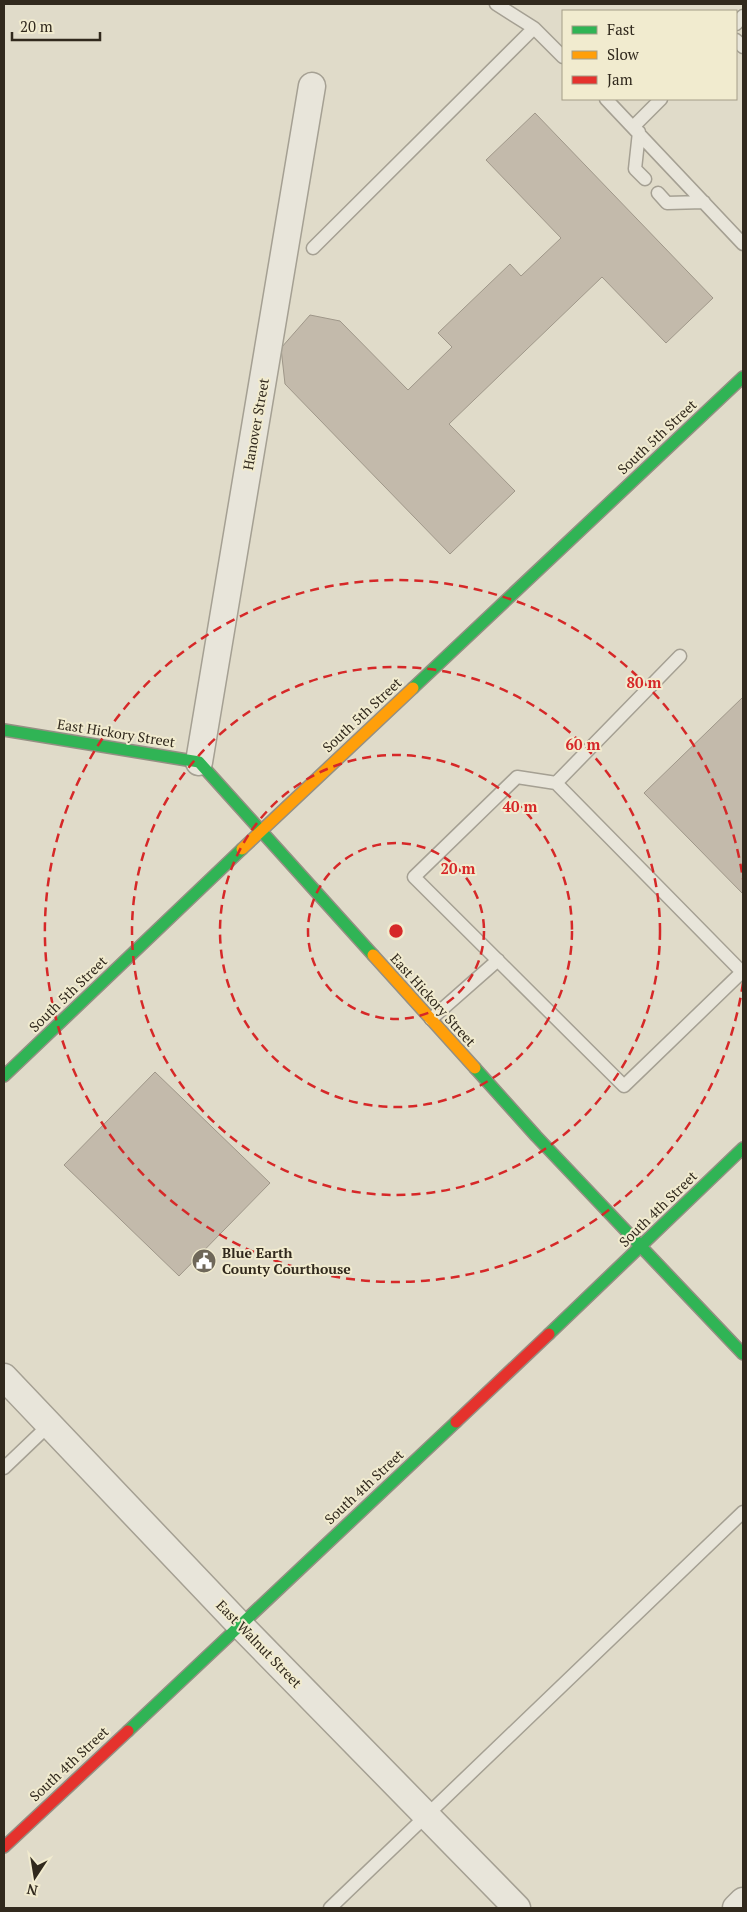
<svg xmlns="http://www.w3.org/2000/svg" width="747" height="1912" viewBox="0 0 747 1912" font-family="'PT Serif',serif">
  <rect width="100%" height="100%" fill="#e0dbc9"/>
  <!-- building -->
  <path fill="#c3baab" stroke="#9f9789" d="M535 113 713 298 666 343 602 277 449 424 515 491 450 554 285 384 281 348 310 315 340 321 408 390 452 347 438 333 510 264 521 276 561 238 486 160Z
    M743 697V894L644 793Z
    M155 1072 270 1183 179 1276 64 1165Z"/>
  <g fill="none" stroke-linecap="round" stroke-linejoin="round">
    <defs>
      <path id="lane" d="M496 4 534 28 563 57
        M736 24 743 16
        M736 40 743 47
        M606 99 743 244
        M634 126 661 99
        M639 132 635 169 645 179
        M658 193 667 203 704 202
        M313 248 534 28
        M517 777 556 783 742 972 624 1086 414 877Z
        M556 783 680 656
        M431 1019 498 960
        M4 1468 49 1425
        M330 1908 743 1512"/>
      <path id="street" d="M199 762 312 86
        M4 1377 239 1624 517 1908
        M736 1908 743 1901"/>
      <path id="fast" d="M413 688 743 377
        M4 730 199 762 373 955
        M475 1068 536 1136 743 1354
        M4 1076 242 849
        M549 1334 743 1148
        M128 1731 456 1422"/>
      <path id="slow" d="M242 849 413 688
        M373 955 475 1068"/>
      <path id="jam" d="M456 1422 549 1334
        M4 1847 128 1731"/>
    </defs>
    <!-- lane casing -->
    <use href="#lane" stroke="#a5a093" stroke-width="15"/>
    <!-- street casing -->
    <use href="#street" stroke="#a5a093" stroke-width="29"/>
    <!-- fast casing -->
    <use href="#fast" stroke="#948f83" stroke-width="14"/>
    <!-- slow casing -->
    <use href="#slow" stroke="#948f83" stroke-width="14"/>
    <!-- jam casing -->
    <use href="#jam" stroke="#948f83" stroke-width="14"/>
    <!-- lane -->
    <use href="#lane" stroke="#e8e5da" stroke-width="12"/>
    <!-- street -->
    <use href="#street" stroke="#e8e5da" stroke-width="26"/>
    <!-- fast -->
    <use href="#fast" stroke="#30b455" stroke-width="11"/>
    <!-- slow -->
    <use href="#slow" stroke="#ff9f0a" stroke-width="11"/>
    <!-- jam -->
    <use href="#jam" stroke="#e5322d" stroke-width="11"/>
  </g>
  <!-- distance rings -->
  <g fill="none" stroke="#d62828" stroke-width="2.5" stroke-dasharray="9 6">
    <circle cx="396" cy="931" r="88"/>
    <circle cx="396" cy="931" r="176"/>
    <circle cx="396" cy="931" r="264"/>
    <path d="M743 983A351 351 0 1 1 743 879"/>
  </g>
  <!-- icons -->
  <defs>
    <symbol id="civic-disc" viewBox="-11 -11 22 22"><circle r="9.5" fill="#6e6759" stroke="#f1ebcf"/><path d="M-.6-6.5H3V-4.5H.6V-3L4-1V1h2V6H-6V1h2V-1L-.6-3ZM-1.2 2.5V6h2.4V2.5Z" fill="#fff"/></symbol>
  </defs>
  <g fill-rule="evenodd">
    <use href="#civic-disc" x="190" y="1247" width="28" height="28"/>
  </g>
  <g text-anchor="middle" stroke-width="4" stroke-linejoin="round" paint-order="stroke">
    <!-- street labels -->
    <g font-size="14" fill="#31291d" stroke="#f1ebcf">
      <text transform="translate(256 424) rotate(-80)" y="5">Hanover Street</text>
      <text transform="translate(657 437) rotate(-43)" y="5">South 5th Street</text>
      <text transform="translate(362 715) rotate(-43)" y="5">South 5th Street</text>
      <text transform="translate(116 733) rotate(9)" y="5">East Hickory Street</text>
      <text transform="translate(68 994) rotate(-44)" y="5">South 5th Street</text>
      <text transform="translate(433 1000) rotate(48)" y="5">East Hickory Street</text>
      <text transform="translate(658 1209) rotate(-44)" y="5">South 4th Street</text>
      <text transform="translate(364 1487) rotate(-43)" y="5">South 4th Street</text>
      <text transform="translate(259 1644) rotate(46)" y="5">East Walnut Street</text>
      <text transform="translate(69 1764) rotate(-43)" y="5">South 4th Street</text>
    </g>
    <!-- poi labels -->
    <g font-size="14" font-weight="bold" fill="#31291d" stroke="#f1ebcf" text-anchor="start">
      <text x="222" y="1258">Blue Earth<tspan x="222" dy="16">County Courthouse</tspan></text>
    </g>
  </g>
  <circle cx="396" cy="931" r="8" fill="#d62828" stroke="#f1ebcf" stroke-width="2.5"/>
  <g font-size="15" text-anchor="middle" font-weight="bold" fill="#d62828" stroke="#f1ebcf" stroke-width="4" stroke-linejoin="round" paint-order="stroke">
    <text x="644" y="688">80 m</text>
    <text x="583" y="750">60 m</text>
    <text x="520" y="812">40 m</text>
    <text x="458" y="874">20 m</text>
  </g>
  <!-- border -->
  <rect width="747" height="1912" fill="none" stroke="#31291d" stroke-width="10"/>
  <!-- legend -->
  <rect x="562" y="10" width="175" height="90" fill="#f1ebcf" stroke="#a49d88"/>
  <rect x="572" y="26" width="25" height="8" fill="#30b455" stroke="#a49d88"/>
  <text x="607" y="35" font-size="15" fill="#31291d">Fast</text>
  <rect x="572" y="51" width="25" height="8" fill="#ff9f0a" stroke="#a49d88"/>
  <text x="607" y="60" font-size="15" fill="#31291d">Slow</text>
  <rect x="572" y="76" width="25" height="8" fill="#e5322d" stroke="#a49d88"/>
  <text x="607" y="85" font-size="15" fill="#31291d">Jam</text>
  <!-- north arrow -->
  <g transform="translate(35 1877) rotate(192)" stroke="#f1ebcf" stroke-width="4" paint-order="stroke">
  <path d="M0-4L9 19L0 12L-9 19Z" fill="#31291d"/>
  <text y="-8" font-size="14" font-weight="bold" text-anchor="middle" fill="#31291d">N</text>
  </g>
  <!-- scale -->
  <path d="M12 32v8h88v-8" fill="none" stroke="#31291d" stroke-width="2.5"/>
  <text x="20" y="32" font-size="15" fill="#31291d" stroke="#f1ebcf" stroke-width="4" paint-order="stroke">20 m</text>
</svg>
